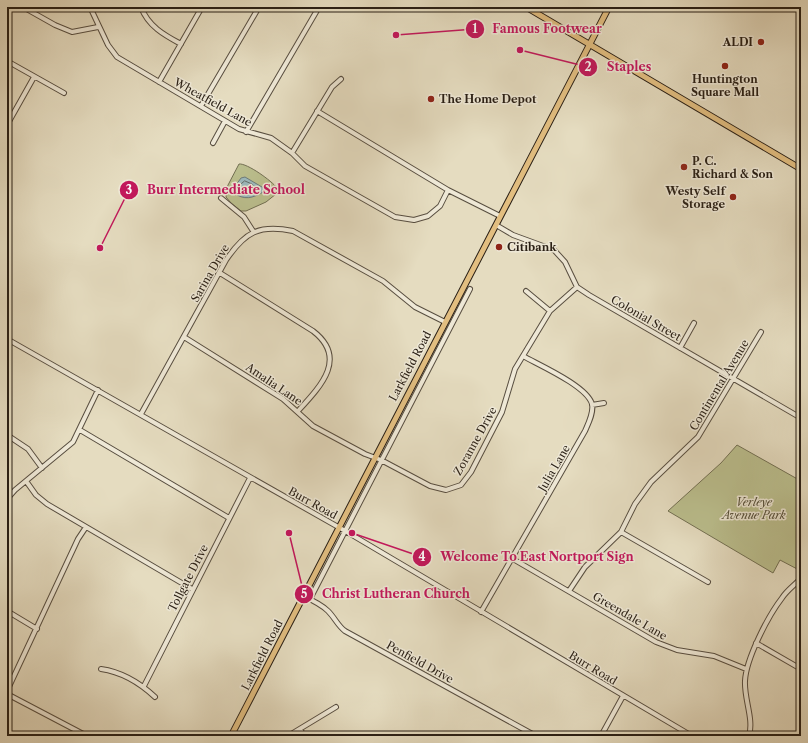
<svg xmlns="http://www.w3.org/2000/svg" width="808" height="743" viewBox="0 0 808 743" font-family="'Libre Caslon Text',serif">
  <rect width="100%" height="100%" fill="#e5dcc0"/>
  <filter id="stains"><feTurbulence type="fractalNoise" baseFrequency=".005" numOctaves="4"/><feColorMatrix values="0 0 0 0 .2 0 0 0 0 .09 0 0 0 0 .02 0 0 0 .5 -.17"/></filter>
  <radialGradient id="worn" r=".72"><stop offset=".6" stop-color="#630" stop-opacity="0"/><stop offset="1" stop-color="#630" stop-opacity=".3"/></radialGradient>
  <!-- green -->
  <path fill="#bbbf8e" stroke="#726f52" d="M239 164C247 163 272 181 277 188L276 194 266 202 246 211H241L231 203 226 197 227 187Z
    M737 445 801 481V571L780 560 773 573 668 511 721 463Z"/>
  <!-- water -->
  <path fill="#9bb9bd" stroke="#6d7b7a" d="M245 177 267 190C256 196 248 201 237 195L236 185 241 178Z"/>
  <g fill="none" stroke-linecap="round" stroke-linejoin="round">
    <!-- shore -->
    <path stroke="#626c69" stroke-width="1" d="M245 181 252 184 257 191 249 194 240 192 239 186Z"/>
    <defs>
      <path id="minor" d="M23 7 55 25 72 32 98 27
        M90 7 108 45 117 57 239 129 271 138 292 153 305 166 395 217 414 220 428 216 440 206 448 190
        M141 7C148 26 164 35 181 44
        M7 61 64 93
        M159 82 202 7
        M201 106 259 7
        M317 111 448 190 500 216
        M7 125 34 77
        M246 132 319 7
        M213 143 225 121
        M292 153 332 87 341 79
        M221 198 244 217 253 231
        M496 225 513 235 554 250 565 262 577 287 589 295 801 418
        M220 273 313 331C348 358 321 386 298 411
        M526 291 550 311
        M184 337 283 399 313 426 365 454 381 460 430 486 446 490 461 485 471 472 502 412 515 369 550 311 577 287
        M7 339 347 532 692 736
        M680 348 694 323
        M592 405 604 403
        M141 414 226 260C245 232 259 224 293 231L383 281 415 307 445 322
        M80 430 229 518
        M7 435 28 449 42 468
        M26 481 36 495 47 504 192 589
        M7 499 15 490 73 442 98 390
        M621 532 708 582
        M513 559 656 642 677 650 714 656 746 669
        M569 591 585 567 621 532 635 504 651 482 698 437 761 332
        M303 596C312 600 321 604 328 611 335 618 338 626 345 631L536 736
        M310 599 470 289
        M7 611 37 629
        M481 612 585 431C588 424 594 413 592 404 587 386 539 365 523 356
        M756 643 801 669
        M101 669C122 672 140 683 155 697
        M144 686 250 478
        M7 691 78 539 86 527
        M7 694 87 736
        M300 729 304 736
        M288 736 336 707
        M601 736 623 696
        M749 736C754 719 744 699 745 681 746 659 768 616 782 598 787 590 795 585 801 578"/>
      <path id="major" d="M526 7 801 169
        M231 736 609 7"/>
    </defs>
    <!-- minor casing -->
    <use href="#minor" stroke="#584e40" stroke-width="6"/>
    <!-- major casing -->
    <use href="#major" stroke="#291f15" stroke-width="7"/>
    <!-- minor -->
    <use href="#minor" stroke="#eee8d6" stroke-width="4"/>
    <!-- major -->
    <use href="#major" stroke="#e2be80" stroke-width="5"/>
  </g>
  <!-- markers -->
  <g fill="#8f2418" stroke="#eee8d6" stroke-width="1.5">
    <circle cx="761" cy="42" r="4"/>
    <circle cx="725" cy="66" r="4"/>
    <circle cx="431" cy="99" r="4"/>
    <circle cx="684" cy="167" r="4"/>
    <circle cx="733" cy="197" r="4"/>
    <circle cx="499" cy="247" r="4"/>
  </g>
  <g text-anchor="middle" stroke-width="3" stroke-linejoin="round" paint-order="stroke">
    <!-- poi labels -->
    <g font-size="11" font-weight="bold" fill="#291f15" stroke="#eee8d6" text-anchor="start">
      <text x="753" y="46" text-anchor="end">ALDI</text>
      <text x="725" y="83" text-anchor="middle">Huntington<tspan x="725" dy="13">Square Mall</tspan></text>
      <text x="439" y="103">The Home Depot</text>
      <text x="692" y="165">P. C.<tspan x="692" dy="13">Richard &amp; Son</tspan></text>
      <text x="725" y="195" text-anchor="end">Westy Self<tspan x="725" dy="13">Storage</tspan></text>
      <text x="507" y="251">Citibank</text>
    </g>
    <!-- street labels -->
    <g font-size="11" fill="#291f15" stroke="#eee8d6">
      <text transform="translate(213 102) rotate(29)" y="4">Wheatfield Lane</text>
      <text transform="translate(210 273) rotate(-60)" y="4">Sarina Drive</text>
      <text transform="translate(646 318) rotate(30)" y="4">Colonial Street</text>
      <text transform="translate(410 366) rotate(-62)" y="4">Larkfield Road</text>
      <text transform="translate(274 384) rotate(34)" y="4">Amalia Lane</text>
      <text transform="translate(719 385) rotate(-59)" y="4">Continental Avenue</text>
      <text transform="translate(475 441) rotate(-61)" y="4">Zoranne Drive</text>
      <text transform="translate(554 468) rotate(-60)" y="4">Julia Lane</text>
      <text transform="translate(313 503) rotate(29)" y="4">Burr Road</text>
      <text transform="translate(188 578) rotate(-63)" y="4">Tollgate Drive</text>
      <text transform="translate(630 616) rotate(30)" y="4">Greendale Lane</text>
      <text transform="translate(262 655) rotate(-63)" y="4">Larkfield Road</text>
      <text transform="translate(420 662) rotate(29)" y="4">Penfield Drive</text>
      <text transform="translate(593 668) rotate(31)" y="4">Burr Road</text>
    </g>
    <!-- park labels -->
    <g font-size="11" font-style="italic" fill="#554f39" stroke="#eee8d6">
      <text x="754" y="506">Verleye<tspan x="754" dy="13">Avenue Park</tspan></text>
    </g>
  </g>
  <!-- callouts -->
  <path fill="none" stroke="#c2185b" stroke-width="1.5" d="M396 35L475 29M520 50L588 67M100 248L129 190M352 533L422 557M289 533L304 594"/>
  <g fill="#c2185b" stroke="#eee8d6" stroke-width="1.5">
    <circle cx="396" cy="35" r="4"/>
    <circle cx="520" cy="50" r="4"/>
    <circle cx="100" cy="248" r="4"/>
    <circle cx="352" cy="533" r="4"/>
    <circle cx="289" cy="533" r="4"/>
    <circle cx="475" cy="29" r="10"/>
    <circle cx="588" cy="67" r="10"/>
    <circle cx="129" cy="190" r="10"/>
    <circle cx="422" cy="557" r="10"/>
    <circle cx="304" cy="594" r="10"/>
  </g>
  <g font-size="12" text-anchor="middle" font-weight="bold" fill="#fff">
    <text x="475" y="33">1</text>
    <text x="588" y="71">2</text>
    <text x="129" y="194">3</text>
    <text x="422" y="561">4</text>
    <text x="304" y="598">5</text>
  </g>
  <g font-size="12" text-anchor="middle" font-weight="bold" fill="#c2185b" stroke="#eee8d6" stroke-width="3" stroke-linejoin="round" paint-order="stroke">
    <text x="547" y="33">Famous Footwear</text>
    <text x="629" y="71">Staples</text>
    <text x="226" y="194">Burr Intermediate School</text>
    <text x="537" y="561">Welcome To East Nortport Sign</text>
    <text x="396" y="598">Christ Lutheran Church</text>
  </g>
  <!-- margin -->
  <rect width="808" height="743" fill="none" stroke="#e5dcc0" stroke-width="24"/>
  <rect x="8" y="8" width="792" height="727" fill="none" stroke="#291f15" stroke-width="2"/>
  <rect x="12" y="12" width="784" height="719" fill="none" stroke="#291f15"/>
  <rect width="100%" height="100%" filter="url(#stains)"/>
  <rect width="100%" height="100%" fill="url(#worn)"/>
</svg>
